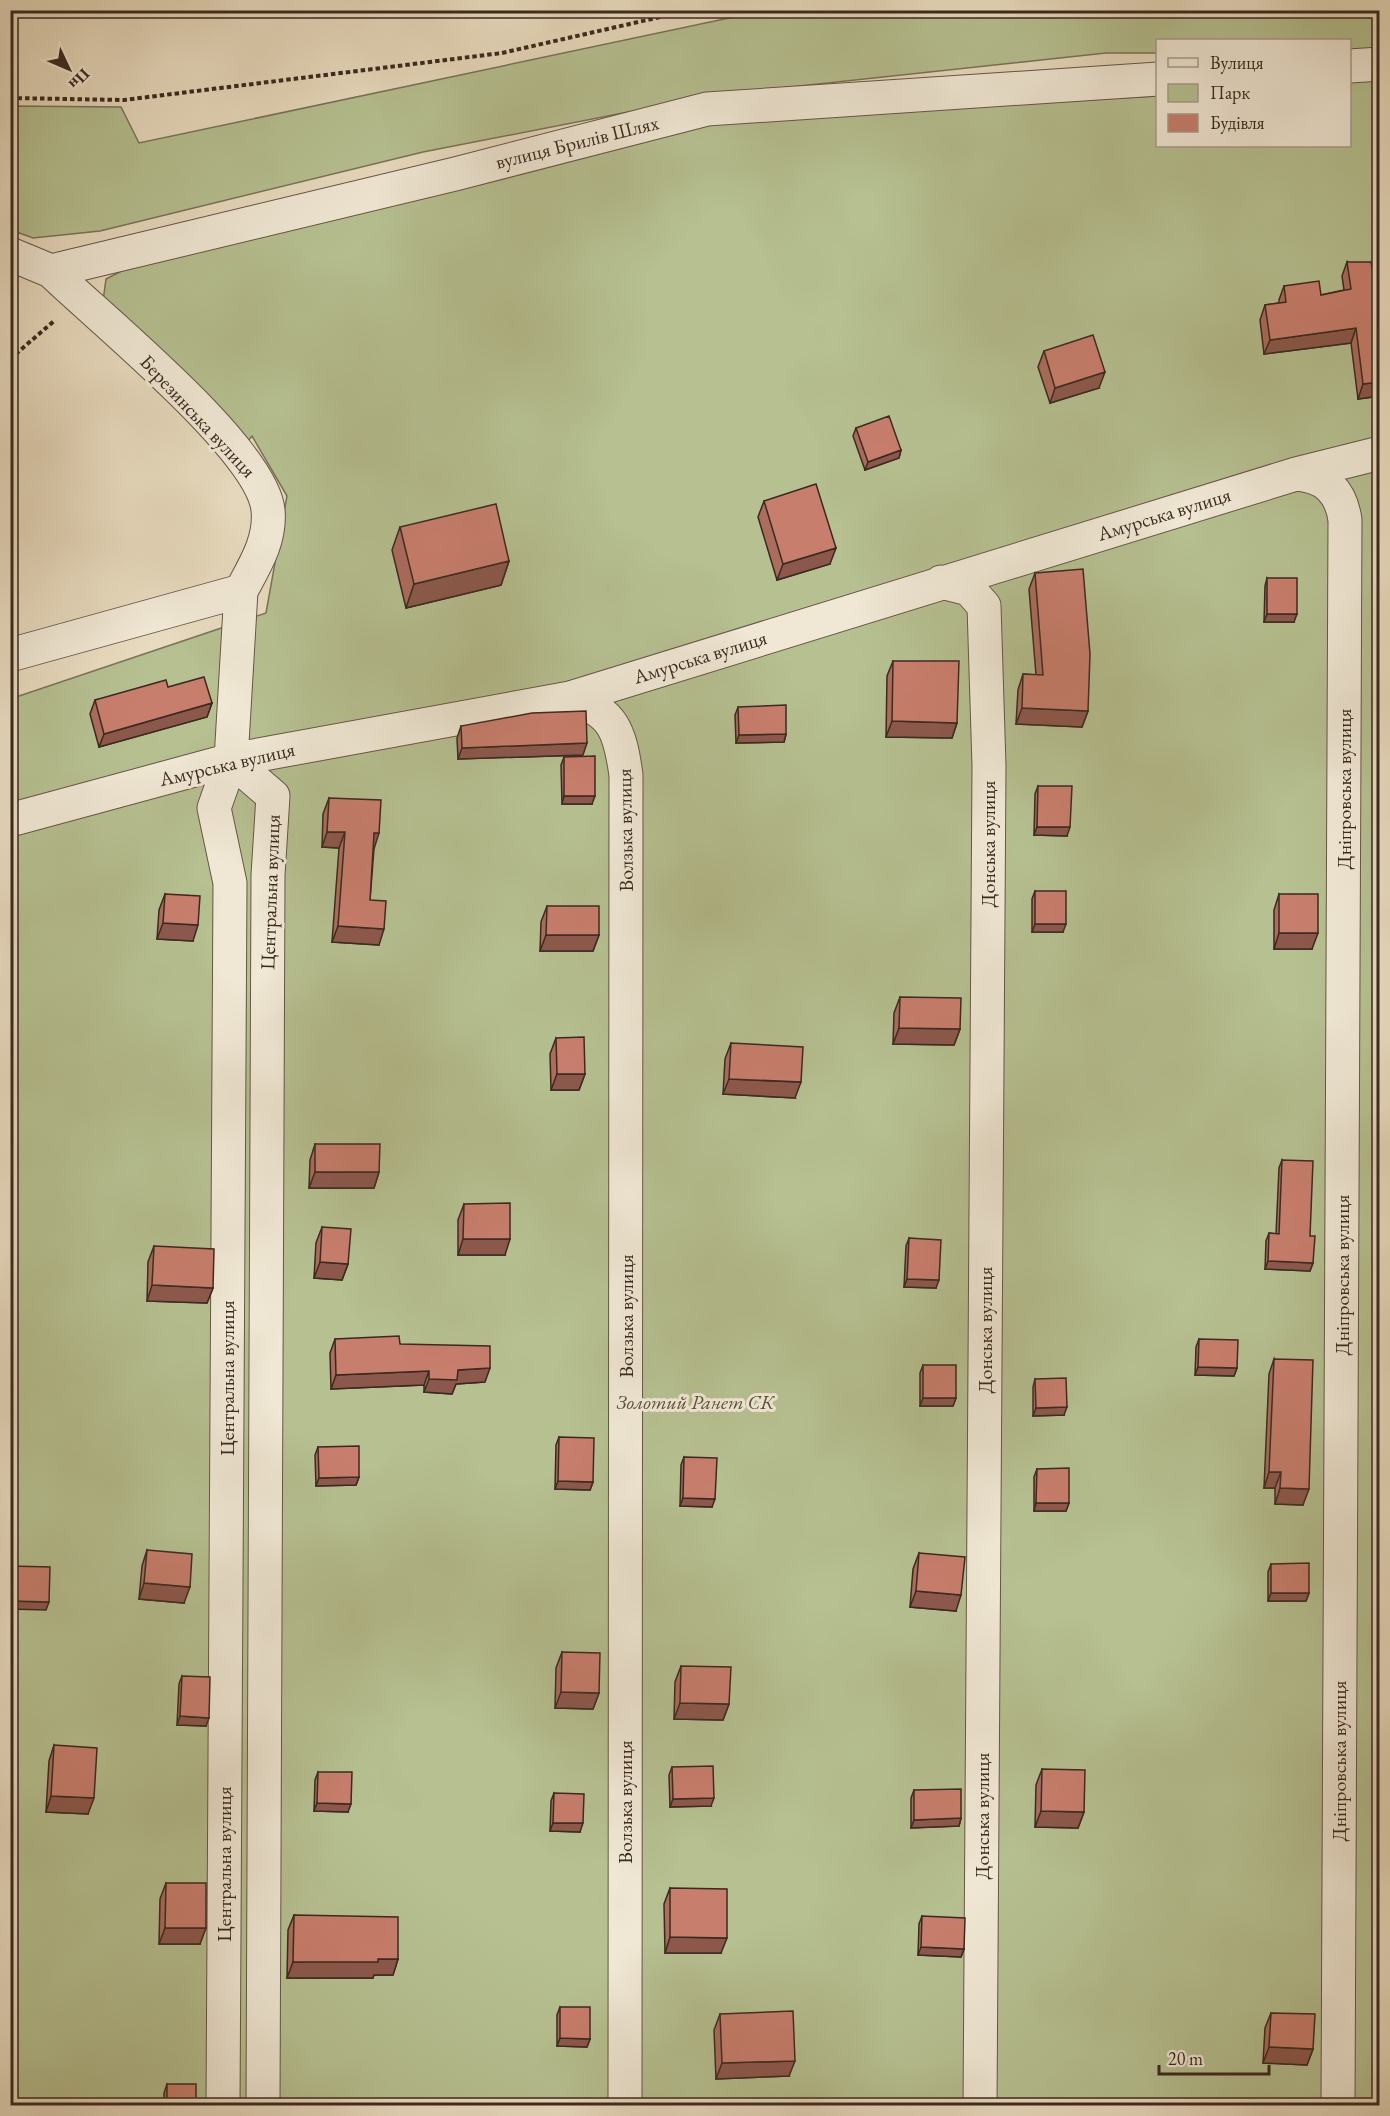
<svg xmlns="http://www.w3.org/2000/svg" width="1390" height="2116" viewBox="0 0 1390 2116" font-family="'EB Garamond',serif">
  <rect width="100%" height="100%" fill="#e8dbbf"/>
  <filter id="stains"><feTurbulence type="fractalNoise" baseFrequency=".00333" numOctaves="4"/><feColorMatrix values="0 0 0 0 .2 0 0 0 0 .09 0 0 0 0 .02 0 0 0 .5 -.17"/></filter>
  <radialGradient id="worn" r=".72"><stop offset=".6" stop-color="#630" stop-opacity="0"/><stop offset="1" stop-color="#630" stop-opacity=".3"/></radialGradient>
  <!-- green -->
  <path fill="#b6c091" stroke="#787458" stroke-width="1.5" d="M762 11H1379V50L1350 51V40H1158L1157 53H1106L715 95 423 152 100 231 33 238 11 230 10 106 121 107 139 143Z
    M1379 72V2105H11L10 699 266 613 287 496 252 436 242 448 103 301 106 279 137 263 717 120 1157 96 1158 146H1350V75Z"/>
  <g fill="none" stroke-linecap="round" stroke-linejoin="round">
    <defs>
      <path id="minor" d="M1350 66 1380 64
        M10 254 51 271 455 174 707 109 1158 79
        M51 271C98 317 262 449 268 510 271 540 255 565 241 591
        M1296 474C1325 476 1341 491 1345 520L1338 2106
        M941 582 969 589 984 606 989 766 980 2106
        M10 655 241 591 231 760 214 808 230 883 223 2106
        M570 698C614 711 620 732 626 775L625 2106
        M231 760 273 796 268 875 263 2106
        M10 820 231 760 570 698 1296 474 1380 453"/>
    </defs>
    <!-- minor casing -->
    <use href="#minor" stroke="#665648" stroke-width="35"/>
    <!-- path -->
    <path stroke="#3b2920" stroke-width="4" stroke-dasharray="4.5 3" stroke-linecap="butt" d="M10 98 124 100 502 53 691 10
      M10 359 54 321"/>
    <!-- minor -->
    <use href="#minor" stroke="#f0e8d5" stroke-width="33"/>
  </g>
  <!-- wall -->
  <path fill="#ac6c5e" stroke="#3b2920" stroke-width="1.5" d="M1347 262 1380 396 1358 399 1351 343 1264 354 1260 320 1265 305 1279 303V300L1284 286 1321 295 1344 290 1342 276Z
    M1044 351 1099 388 1050 403 1038 367Z
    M856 428 901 450 899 458 865 470 853 436Z
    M764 501 830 564 777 580 758 517Z
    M400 527 509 561 501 585 406 608 392 550Z
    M1035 573 1088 711 1082 727 1016 724 1018 690 1023 674 1036 675 1029 589Z
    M1267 578 1294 622H1264L1265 586Z
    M893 661 957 723 952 738 886 737 887 676Z
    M168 687 212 703 207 717 99 747 90 714 95 700Z
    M738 707 786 734 784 742 736 743 735 715Z
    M461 726 583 755 458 759 457 738Z
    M564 757 592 804H562L561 765Z
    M1038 786 1067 836 1034 835 1035 794Z
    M329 798 374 849 370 900 379 945 332 942 339 848 322 847 323 814Z
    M1035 891 1063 932H1032V899Z
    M165 894 193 941 157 939 159 910Z
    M1279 894 1312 949H1274V910Z
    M547 906 599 935 593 951H540L541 922Z
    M900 997 960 1029 954 1045 893 1044 894 1013Z
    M1380 1021V1044L1378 1025Z
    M556 1038 585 1074 579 1090H551L550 1054Z
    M731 1043 795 1098 723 1094 725 1059Z
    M315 1144 379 1172 374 1188H309L310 1160Z
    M1282 1160 1310 1236 1313 1263 1310 1271 1265 1269 1266 1241 1269 1233 1276 1234 1279 1168Z
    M464 1204 505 1255H458V1220Z
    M322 1227 348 1264 342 1280 314 1278 316 1243Z
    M909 1238 936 1288 904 1287 906 1246Z
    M154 1246 213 1288 207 1303 147 1301 148 1262Z
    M335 1339 400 1344 485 1382 456 1384 452 1394 424 1392V1385L331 1389 330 1353Z
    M1199 1339 1237 1368 1234 1376 1195 1375 1196 1347Z
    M1274 1359 1303 1505 1275 1504V1488H1264L1269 1374Z
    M923 1365 956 1398 953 1406H920V1373Z
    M1035 1379 1064 1415 1033 1416V1387Z
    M559 1437 593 1482 590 1490 555 1489 556 1445Z
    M318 1447 359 1477 356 1485 316 1486 315 1455Z
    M684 1457 712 1507 680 1506 681 1465Z
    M1037 1469 1069 1503 1066 1511H1034V1477Z
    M147 1550 184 1603 139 1599 142 1566Z
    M919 1553 956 1611 910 1607 913 1569Z
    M1271 1564 1309 1593 1306 1601H1268V1572Z
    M562 1652 599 1693 593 1709 555 1708 556 1668Z
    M681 1666 729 1704 723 1720 674 1719 675 1682Z
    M182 1676 206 1726 177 1725 179 1684Z
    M54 1745 88 1814 46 1812 49 1761Z
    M672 1767 711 1806 670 1807 669 1775Z
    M1042 1769 1084 1812 1078 1828 1035 1827 1036 1785Z
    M318 1772 348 1812 314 1811 315 1780Z
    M914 1790 961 1818 959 1826 911 1828V1798Z
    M554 1793 580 1832 550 1831 551 1801Z
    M166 1883 200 1944H159L160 1899Z
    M670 1888 721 1953H665L664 1904Z
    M294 1915 398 1959 393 1975H374L373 1978H287L288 1930Z
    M922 1916 964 1949 961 1957 918 1955 919 1924Z
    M560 2007 590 2039 587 2047 557 2046V2015Z
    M1271 2013 1313 2049 1307 2065 1263 2063 1265 2028Z
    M720 2014 789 2076 716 2079 714 2030Z
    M167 2084 196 2106H164V2093Z"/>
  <!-- shaded-wall -->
  <path fill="#8c584c" stroke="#3b2920" stroke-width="1.5" d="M1356 328 1351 343 1264 354 1270 340Z
    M1105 372 1099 388 1050 403 1055 388Z
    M1380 382V396L1358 399 1363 384Z
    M901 450 899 458 865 470 868 462Z
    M836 548 830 564 777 580 783 564Z
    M509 561 501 585 406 608 414 584Z
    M1267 614H1297L1294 622H1264Z
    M212 703 207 717 99 747 104 734Z
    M1022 708 1088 711 1082 727 1016 724Z
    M892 721 957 723 952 738 886 737Z
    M786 734 784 742 736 743 739 735Z
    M587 743 583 755 458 759 462 748Z
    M564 796H595L592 804H562Z
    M1037 827H1070L1067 836 1034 835Z
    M327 832H345L339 848 322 847Z
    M374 833H379L374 849H368Z
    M163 923 198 925 193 941 157 939Z
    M1035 924H1066L1063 932H1032Z
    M338 926 384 929 379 945 332 942Z
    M1279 933H1318L1312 949H1274Z
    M546 935H599L593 951H540Z
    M899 1028 960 1029 954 1045 893 1044Z
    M557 1074H585L579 1090H551Z
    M729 1079 801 1082 795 1098 723 1094Z
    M315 1172H379L374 1188H309Z
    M463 1239H510L505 1255H458Z
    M1268 1261 1313 1263 1310 1271 1265 1269Z
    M320 1262 348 1264 342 1280 314 1278Z
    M907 1279 939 1280 936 1288 904 1287Z
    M152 1285 213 1288 207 1303 147 1301Z
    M1198 1367 1237 1368 1234 1376 1195 1375Z
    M490 1368 485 1382 456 1384 452 1394 424 1392 429 1379 458 1370Z
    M429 1371 424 1385 331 1389 336 1375Z
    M923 1398H956L953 1406H920Z
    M1067 1407 1064 1415 1033 1416 1036 1408Z
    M1269 1472H1281L1275 1488H1264Z
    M359 1477 356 1485 316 1486 319 1478Z
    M558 1481 593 1482 590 1490 555 1489Z
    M1280 1488 1309 1489 1303 1505 1275 1504Z
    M683 1498 715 1499 712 1507 680 1506Z
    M1036 1503H1069L1066 1511H1034Z
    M144 1583 190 1587 184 1603 139 1599Z
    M916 1591 961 1595 956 1611 910 1607Z
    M1271 1593H1309L1306 1601H1268Z
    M10 1601 49 1602 46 1610 10 1609Z
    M561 1692 599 1693 593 1709 555 1708Z
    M680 1703 729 1704 723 1720 674 1719Z
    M180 1716 209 1718 206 1726 177 1725Z
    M51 1796 94 1798 88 1814 46 1812Z
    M714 1798 711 1806 670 1807 673 1799Z
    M317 1803 351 1804 348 1812 314 1811Z
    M1041 1811 1084 1812 1078 1828 1035 1827Z
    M961 1818 959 1826 911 1828 914 1820Z
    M553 1823H583L580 1832 550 1831Z
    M165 1928H206L200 1944H159Z
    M670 1937 727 1938 721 1953H665Z
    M921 1947 964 1949 961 1957 918 1955Z
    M378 1959H398L393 1975H374L373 1978H287L293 1962Z
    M560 2038 590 2039 587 2047 557 2046Z
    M1269 2047 1313 2049 1307 2065 1263 2063Z
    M795 2061 789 2076 716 2079 722 2063Z"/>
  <!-- building -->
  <path fill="#c87e6d" stroke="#3b2920" stroke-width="1.5" d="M1347 262H1371L1380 307V382L1363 384 1356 328 1270 340 1265 305 1286 302 1284 286 1319 281 1321 295 1351 289Z
    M1093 335 1105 372 1055 388 1044 351Z
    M889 416 901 450 868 462 856 428Z
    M816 484 836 548 783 564 764 501Z
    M496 504 509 561 414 584 400 527Z
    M1083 569 1090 654 1088 711 1022 708 1023 674 1043 675 1035 573Z
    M1267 578H1297V614H1267Z
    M893 661H959L957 723 892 721Z
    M204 677 212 703 104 734 95 700 166 680 168 687Z
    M786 705V734L739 735 738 707Z
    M586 711 587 743 462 748 461 726 532 713Z
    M595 756V796H564V757Z
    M1038 786H1072L1070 827H1037Z
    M329 798 381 800 379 833H374L370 900 386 901 384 929 338 926 345 832H327Z
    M1035 891H1066V924H1035Z
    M165 894 200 896 198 925 163 923Z
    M1279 894H1318V933H1279Z
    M547 906H599V935H546Z
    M900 997 961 998 960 1029 899 1028Z
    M584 1037 585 1074H557L556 1038Z
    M731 1043 803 1047 801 1082 729 1079Z
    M315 1144H380L379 1172H315Z
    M1282 1160 1313 1161 1310 1236H1315L1313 1263 1268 1261 1269 1233 1279 1234Z
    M510 1203V1239H463L464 1204Z
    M322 1227 351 1229 348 1264 320 1262Z
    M909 1238 941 1240 939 1280 907 1279Z
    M154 1246 214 1249 213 1288 152 1285Z
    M399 1336 400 1344 490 1346V1368L458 1370 457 1380 429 1379V1371L336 1375 335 1339Z
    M1199 1339 1238 1340 1237 1368 1198 1367Z
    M1274 1359 1313 1360 1309 1489 1280 1488 1281 1472H1269Z
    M923 1365H956V1398H923Z
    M1066 1378 1067 1407 1036 1408 1035 1379Z
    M559 1437 594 1438 593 1482 558 1481Z
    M359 1446V1477L319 1478 318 1447Z
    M684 1457 717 1458 715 1499 683 1498Z
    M1069 1468V1503H1036L1037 1469Z
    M147 1550 192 1554 190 1587 144 1583Z
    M919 1553 965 1557 961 1595 916 1591Z
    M1309 1563V1593H1271V1564Z
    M10 1566 50 1567 49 1602 10 1601Z
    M562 1652 600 1653 599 1693 561 1692Z
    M681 1666 731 1667 729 1704 680 1703Z
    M182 1676 210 1677 209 1718 180 1716Z
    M54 1745 97 1748 94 1798 51 1796Z
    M713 1766 714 1798 673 1799 672 1767Z
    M1042 1769 1085 1770 1084 1812 1041 1811Z
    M318 1772H352L351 1804 317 1803Z
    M961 1789V1818L914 1820V1790Z
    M554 1793 584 1794 583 1823H553Z
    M166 1883H206V1928H165Z
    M670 1888 727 1889V1938L670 1937Z
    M294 1915 398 1917V1959H378V1962H293Z
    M922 1916 965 1918 964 1949 921 1947Z
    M560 2007H590V2039L560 2038Z
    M793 2011 795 2061 722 2063 720 2014Z
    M1271 2013 1315 2014 1313 2049 1269 2047Z
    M167 2084H196V2106H167Z"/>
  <g text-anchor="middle" stroke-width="6" stroke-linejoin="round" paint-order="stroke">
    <!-- street labels -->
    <g font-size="20" fill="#3b2920" stroke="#f0e8d5">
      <text transform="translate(577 142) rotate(-14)" y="7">вулиця Брилів Шлях</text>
      <text transform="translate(198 416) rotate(47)" y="7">Березинська вулиця</text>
      <text transform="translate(1164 514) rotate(-17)" y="7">Амурська вулиця</text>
      <text transform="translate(700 657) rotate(-17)" y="7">Амурська вулиця</text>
      <text transform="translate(227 764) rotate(-13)" y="7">Амурська вулиця</text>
      <text transform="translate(1344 789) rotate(-90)" y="7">Дніпровська вулиця</text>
      <text transform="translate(625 830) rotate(-91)" y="7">Волзька вулиця</text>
      <text transform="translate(988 844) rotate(-90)" y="7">Донська вулиця</text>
      <text transform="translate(270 892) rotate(-88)" y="7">Центральна вулиця</text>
      <text transform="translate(1342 1275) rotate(-90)" y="7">Дніпровська вулиця</text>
      <text transform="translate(626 1316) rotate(-90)" y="7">Волзька вулиця</text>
      <text transform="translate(985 1330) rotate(-90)" y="7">Донська вулиця</text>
      <text transform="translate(227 1378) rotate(-90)" y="7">Центральна вулиця</text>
      <text transform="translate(1339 1761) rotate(-90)" y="7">Дніпровська вулиця</text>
      <text transform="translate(625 1802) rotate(-90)" y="7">Волзька вулиця</text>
      <text transform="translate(982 1816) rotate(-90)" y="7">Донська вулиця</text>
      <text transform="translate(224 1864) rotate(-90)" y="7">Центральна вулиця</text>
    </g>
    <!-- park labels -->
    <g font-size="20" font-style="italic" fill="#5a4f3c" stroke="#f0e8d5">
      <text x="695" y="1409">Золотий Ранет СК</text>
    </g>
  </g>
  <!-- margin -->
  <rect width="1390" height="2116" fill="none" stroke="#e8dbbf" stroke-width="36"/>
  <rect x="12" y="12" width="1366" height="2092" fill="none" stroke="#3b2920" stroke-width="3"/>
  <rect x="18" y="18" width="1354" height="2080" fill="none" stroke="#3b2920" stroke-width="1.5"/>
  <!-- legend -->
  <rect x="1156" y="39" width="195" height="108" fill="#f0e8d5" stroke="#a89c8d" stroke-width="1.5"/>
  <rect x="1168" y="58" width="30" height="9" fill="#f0e8d5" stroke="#a89c8d" stroke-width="1.5"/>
  <text x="1210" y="69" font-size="18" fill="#3b2920">Вулиця</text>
  <rect x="1168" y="84" width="30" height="18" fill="#b6c091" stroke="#a89c8d" stroke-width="1.5"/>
  <text x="1210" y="99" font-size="18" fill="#3b2920">Парк</text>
  <rect x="1168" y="114" width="30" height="18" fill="#c87e6d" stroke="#a89c8d" stroke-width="1.5"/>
  <text x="1210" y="129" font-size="18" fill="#3b2920">Будівля</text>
  <!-- north arrow -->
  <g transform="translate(69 69) rotate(134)" stroke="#f0e8d5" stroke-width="4.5" paint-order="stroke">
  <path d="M0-4.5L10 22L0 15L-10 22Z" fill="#3b2920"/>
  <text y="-9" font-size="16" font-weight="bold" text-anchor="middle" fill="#3b2920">Пн</text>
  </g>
  <!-- scale -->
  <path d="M1159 2065v9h110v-9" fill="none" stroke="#3b2920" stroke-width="3"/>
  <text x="1168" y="2065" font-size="18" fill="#3b2920" stroke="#f0e8d5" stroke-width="4.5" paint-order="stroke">20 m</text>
  <rect width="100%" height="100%" filter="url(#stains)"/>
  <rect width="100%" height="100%" fill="url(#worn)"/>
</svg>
